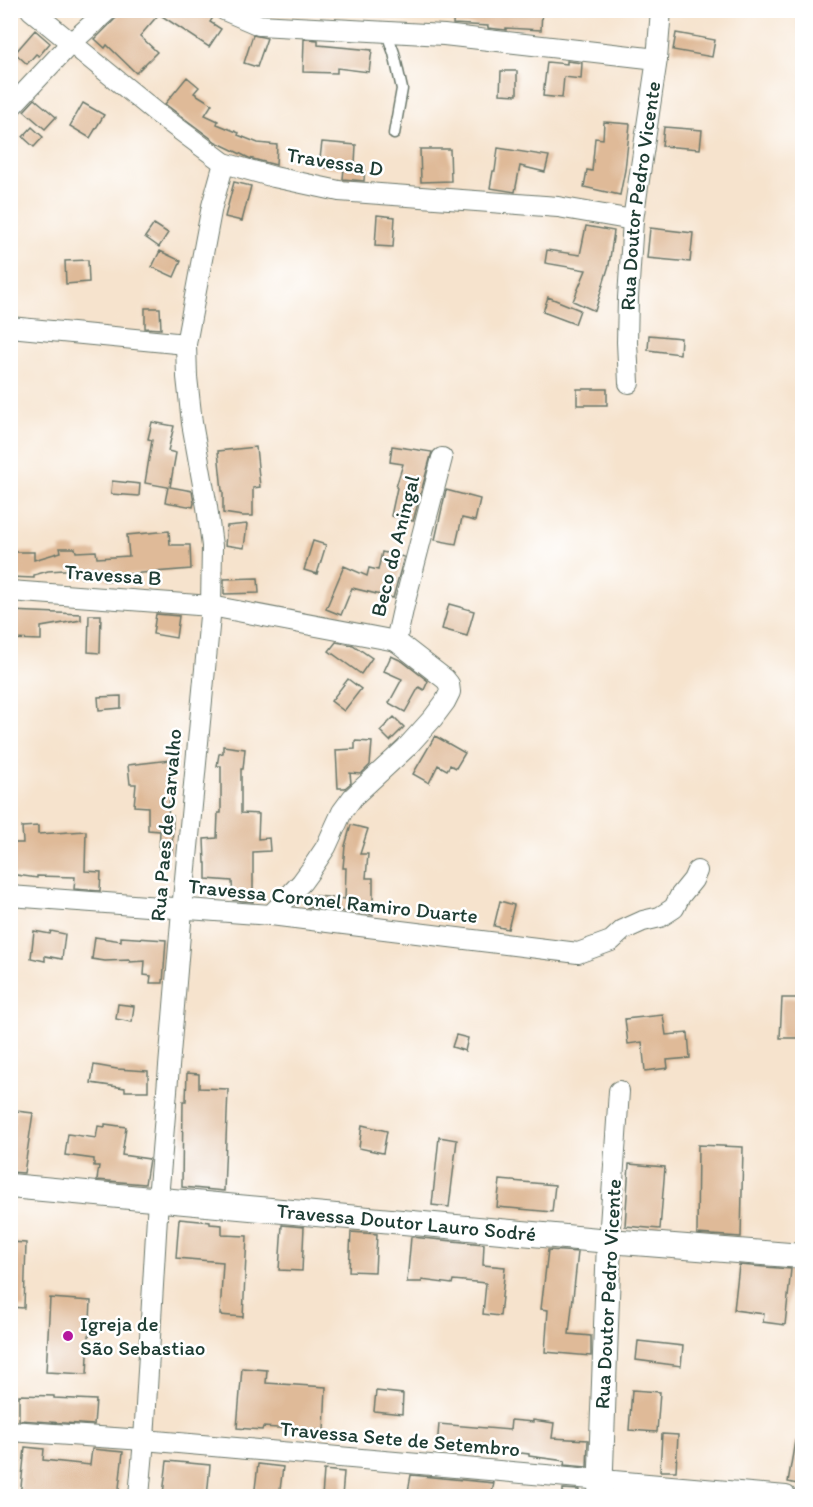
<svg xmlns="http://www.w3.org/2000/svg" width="813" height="1507" viewBox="0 0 813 1507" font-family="Itim,sans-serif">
  <rect width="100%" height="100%" fill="#fff"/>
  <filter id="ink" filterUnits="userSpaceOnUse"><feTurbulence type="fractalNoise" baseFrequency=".0167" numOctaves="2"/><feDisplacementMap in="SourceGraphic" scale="12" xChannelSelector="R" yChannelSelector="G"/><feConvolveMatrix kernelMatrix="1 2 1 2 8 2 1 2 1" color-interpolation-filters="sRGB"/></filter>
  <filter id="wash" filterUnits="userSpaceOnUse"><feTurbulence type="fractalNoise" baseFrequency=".008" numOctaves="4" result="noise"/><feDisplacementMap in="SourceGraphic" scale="24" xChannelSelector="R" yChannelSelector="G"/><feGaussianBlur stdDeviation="1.35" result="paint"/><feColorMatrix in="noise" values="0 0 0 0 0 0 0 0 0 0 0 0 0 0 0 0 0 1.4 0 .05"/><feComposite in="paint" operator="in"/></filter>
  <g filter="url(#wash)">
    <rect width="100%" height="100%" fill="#f6e3cd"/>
    <g id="blocks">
      <!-- building -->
      <path fill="#dfba98" d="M124 10H212L214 16 210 22 221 29 209 47 159 14 140 36 157 52 136 73 107 45 105 48 95 39Z
        M454 10H542L541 30 506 28V30L488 28V26L453 24Z
        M35 30 50 43 39 56 36 54 27 64 15 53Z
        M676 33 715 40 712 57 673 50Z
        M253 35 267 38 257 67 244 63Z
        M304 39 318 40V45L372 50 369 72 337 68V73L303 72Z
        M567 61 582 63 581 79 564 77 562 98 543 96 547 62 567 64Z
        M501 71H517V95L500 94Z
        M187 77 199 87 194 93 212 104 205 115 218 121 217 124 239 133 238 135 258 143 277 145 276 165 249 158 216 142 165 104Z
        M35 99 56 117 45 129 24 111Z
        M83 103 104 115 90 138 70 126Z
        M604 122 630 124 625 170 620 195 584 187 587 170 592 171 595 138 603 139Z
        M32 127 43 137 34 147 23 137Z
        M664 127 702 130 700 149 662 146Z
        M322 142 356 145 355 164 365 166 364 181 343 179 344 169 319 167Z
        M498 148 549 156 545 172 520 166 515 192 490 188 493 171H495Z
        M420 149H450L451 181 421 182Z
        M234 182 251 186 242 221 225 217Z
        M377 215 395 217 393 247 375 246Z
        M154 224 168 233 159 247 145 237Z
        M586 226 614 231 609 265 595 311 573 301 586 270 545 263 547 250 580 255Z
        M650 228 693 233 690 262 647 258Z
        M160 251 181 261 174 277 152 267Z
        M88 260 89 282 66 284 65 261Z
        M548 297 580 310 575 324 543 312Z
        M145 308H160L161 329 145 328Z
        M649 335 681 338 680 354 648 350Z
        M577 389H607V405H577Z
        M152 422 174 426 168 451 176 453 170 487 192 491 194 503 193 507 165 502 168 487 145 483 152 440 148 439Z
        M392 446 432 452 413 521 391 516 397 488 396 487 403 464 390 462Z
        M256 447 260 487 253 488V516H243L223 513V491H222L218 451Z
        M112 481 140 484 139 496 111 494Z
        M446 490 480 499 475 521 462 518 456 544 435 540Z
        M247 524 244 548 225 545 227 526Z
        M169 531 170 545H190L191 569 117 575 118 580 104 581 103 576 81 578 80 569 48 571 34 575V578L10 577V552H34V560L61 552 60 548H75L76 552 96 551 97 558 129 556 127 535Z
        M313 541 326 545 317 574 304 570Z
        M382 552 404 557 393 598 352 588 341 615 326 609 344 566 367 576 369 568 378 570Z
        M258 578 259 593 224 594V579Z
        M449 604 474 611 467 636 442 629Z
        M10 611 81 614V620L41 627V640L10 639Z
        M156 614 179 616 176 638 153 634Z
        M89 615H101L100 653 88 652Z
        M336 642 353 645 372 658 361 674 329 651Z
        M391 656 402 661 428 681 424 690 419 687 405 712 389 703 402 679 384 671Z
        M348 679 361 689 344 711 331 701Z
        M121 696V708L99 710 98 697Z
        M394 717 404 727 390 741 380 731Z
        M435 736 465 753 456 768 450 765 447 770 438 765 429 783 413 774Z
        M355 741 372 742 370 765 361 774 350 773 351 783 345 788H338L336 750 355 749Z
        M223 746 245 749 243 769H241V813L259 814 258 839 269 838 270 851 253 852V902L233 900 232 881 206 879V863H205L204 839 217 838 218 813H221V766H217L219 754 223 753Z
        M170 760 172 777 168 816H173L172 853 159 852 160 831 148 830V807L134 806 136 784H130L128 765Z
        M351 825 368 829 360 854H368L366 878H373V915L307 907 308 895 345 899 346 868H343L345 846Z
        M38 826V834L86 831 85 871 101 872 100 891 74 889 75 877 37 876V878L10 874V843H23L22 827Z
        M500 901 514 905 508 929 494 926Z
        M34 931 50 934 51 931 65 934 62 959 45 956V961L31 958Z
        M95 937 121 941V937L166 940 163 983H150L151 976 144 975 145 961 130 962V960L105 961 92 959Z
        M782 998H802V1038H780Z
        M118 1004 134 1006 132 1022 116 1019Z
        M663 1015 666 1035 688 1033 690 1058 667 1060 668 1068 645 1071 642 1042 628 1044 625 1019Z
        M456 1035 468 1038 465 1051 452 1047Z
        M94 1065 117 1069 148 1071V1091H125V1088L91 1083Z
        M187 1073 199 1074V1088L228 1089 224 1191 182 1187 183 1101H186Z
        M16 1111 33 1113 24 1173 10 1172V1149Z
        M105 1124 126 1127 122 1155 149 1159 145 1184 97 1180 99 1166H94V1159L65 1155 68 1134 96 1138 98 1126 105 1127Z
        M362 1125 387 1131 383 1153 359 1148Z
        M439 1137 457 1140 449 1207 432 1205Z
        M698 1145 743 1147 741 1237 697 1234Z
        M629 1164 665 1167 660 1229 625 1226Z
        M500 1180 555 1185 552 1212 497 1207Z
        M179 1219 210 1222V1224L222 1225V1235L247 1236 243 1317 220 1315 223 1262 176 1258Z
        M282 1225 304 1227 302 1271 279 1270Z
        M351 1232 377 1234 375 1272 349 1271Z
        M411 1237 484 1244 483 1265 505 1267 500 1316 483 1314 486 1283 453 1280 452 1284 422 1280V1282H407Z
        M10 1242 26 1243 24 1308 10 1307Z
        M548 1250 578 1252 569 1334 591 1336V1356L545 1352 548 1310 541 1309Z
        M739 1265 791 1269 785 1325 763 1322 764 1314 734 1310Z
        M50 1298 91 1301 87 1374 46 1372Z
        M638 1341 683 1346 681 1366 636 1360Z
        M242 1368 267 1370 266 1383 326 1387 324 1431 263 1427 262 1430 237 1428Z
        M632 1390 660 1392 657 1432 629 1430Z
        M376 1391 403 1394 402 1414 374 1411Z
        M19 1395 54 1396V1398L96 1400 94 1425 19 1420Z
        M511 1420 533 1422V1420L554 1423 552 1438 588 1440 587 1467 564 1465 565 1461 529 1456V1454L485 1449V1451L437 1447 439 1424 510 1430Z
        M662 1434 678 1435 676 1471H660Z
        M795 1441H802V1485L788 1482Z
        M25 1447 44 1449 43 1460 90 1465 92 1449 123 1452 118 1497H20Z
        M167 1461 210 1465 207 1497H183L163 1494Z
        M258 1464 283 1467 279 1497H254Z
        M324 1470 344 1472 342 1497H322Z
        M411 1475 494 1483 491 1497H407Z
        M563 1489 579 1490 578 1497H563Z"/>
    </g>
  </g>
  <g filter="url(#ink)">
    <use href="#blocks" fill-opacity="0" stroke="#6a776a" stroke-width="1.5"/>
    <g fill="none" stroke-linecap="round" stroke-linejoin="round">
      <defs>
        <path id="service" d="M386 31 394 53 402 89 394 134"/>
        <g id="minor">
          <path d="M31 10 157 113 224 163 274 177 339 191 558 207 633 220"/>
          <path d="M224 10 259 25 444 35 657 59"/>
          <path d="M10 108 71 43 108 10"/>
          <path d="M10 327 186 344"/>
          <path id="s1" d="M629 383 627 342 628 298 633 220 657 59 661 10"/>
          <path d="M10 591 211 606 396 641"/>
          <path d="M396 641 404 605 442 458"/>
          <path d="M10 896 271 915 578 953 611 941 623 930 643 921 660 917 674 908 680 896 693 880 697 871"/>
          <path d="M271 915 302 882 310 871 326 847 342 812 353 797 406 748 433 718 445 702 450 692 449 684 445 679 396 641"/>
          <path d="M609 1241 619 1091"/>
          <path d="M10 1431 144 1440 786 1496"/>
          <path d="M139 1496 144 1440 158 1199 182 910 211 606 212 546 207 507 192 423 187 377 186 344 212 206 224 163"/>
        </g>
        <g id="tertiary">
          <path id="s2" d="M10 1186 609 1241 802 1256"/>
          <path d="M600 1496 609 1241"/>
        </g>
      </defs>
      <!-- service casing -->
      <use href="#service" stroke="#6a776a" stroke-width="13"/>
      <!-- minor casing -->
      <use href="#minor" stroke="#6a776a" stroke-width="22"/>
      <!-- tertiary casing -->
      <use href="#tertiary" stroke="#6a776a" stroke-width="26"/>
      <!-- service -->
      <use href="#service" stroke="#fff" stroke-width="10"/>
      <!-- minor -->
      <use href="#minor" stroke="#fff" stroke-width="20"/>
      <!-- tertiary -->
      <use href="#tertiary" stroke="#fff" stroke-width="24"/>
    </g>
  </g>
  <!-- markers -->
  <circle fill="#b5179e" stroke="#fff" stroke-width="2" cx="68" cy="1336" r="6"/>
  <g text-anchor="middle" stroke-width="5" stroke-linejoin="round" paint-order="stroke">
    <!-- street labels -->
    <g font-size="21" fill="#1f3d34" stroke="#fff">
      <text transform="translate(335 162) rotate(9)" y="7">Travessa D</text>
      <text dy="7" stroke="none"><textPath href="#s1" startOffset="188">Rua Doutor Pedro Vicente</textPath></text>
      <text transform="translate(395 546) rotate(-76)" y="7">Beco do Aningal</text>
      <text transform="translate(113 575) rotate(4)" y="7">Travessa B</text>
      <text transform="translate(166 825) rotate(-85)" y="7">Rua Paes de Carvalho</text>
      <text transform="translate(333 901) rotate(6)" y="7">Travessa Coronel Ramiro Duarte</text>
      <text dy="7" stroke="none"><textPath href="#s2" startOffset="398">Travessa Doutor Lauro Sodré</textPath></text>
      <text transform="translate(608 1294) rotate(-87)" y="7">Rua Doutor Pedro Vicente</text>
      <text transform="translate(400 1439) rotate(5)" y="7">Travessa Sete de Setembro</text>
    </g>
    <!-- poi labels -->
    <g font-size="21" fill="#1f3d34" stroke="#fff" text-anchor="start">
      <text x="80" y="1331">Igreja de<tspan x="80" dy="24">São Sebastiao</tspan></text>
    </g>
  </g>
  <!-- margin -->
  <rect width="813" height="1507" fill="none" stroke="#fff" stroke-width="36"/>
</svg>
